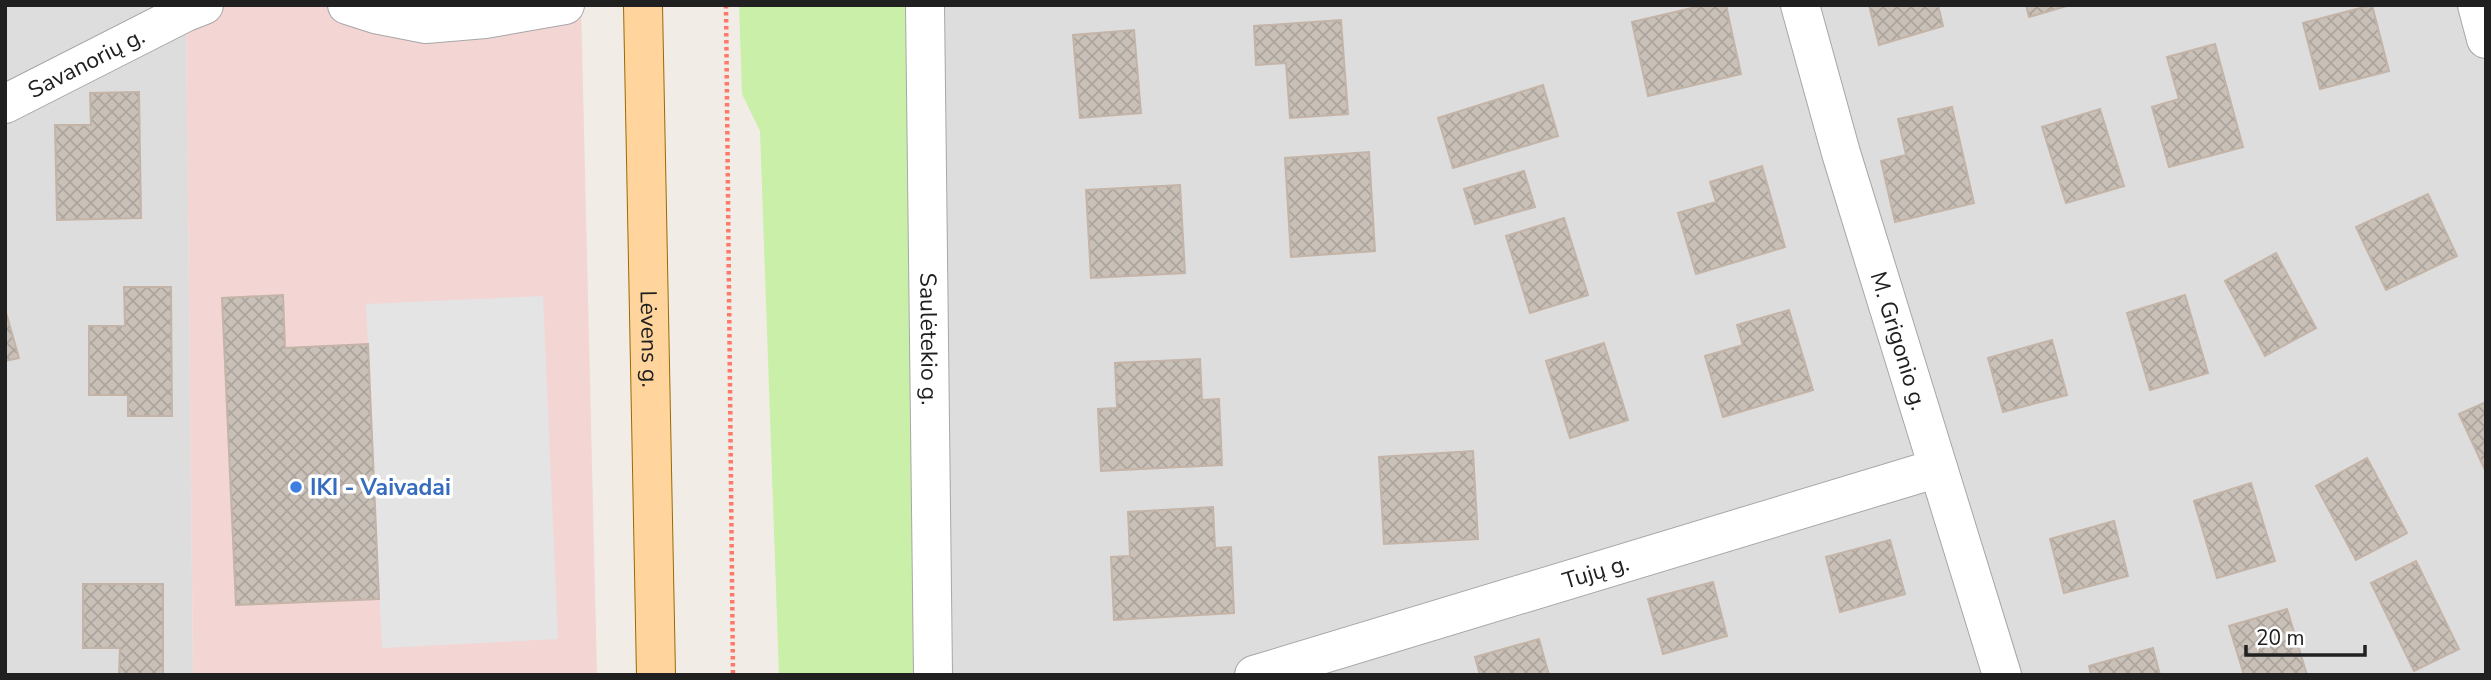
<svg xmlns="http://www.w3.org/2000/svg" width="2491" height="680" viewBox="0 0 2491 680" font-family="'Nunito Sans',sans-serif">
  <defs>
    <pattern id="building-cross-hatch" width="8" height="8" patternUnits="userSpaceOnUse" patternTransform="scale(1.75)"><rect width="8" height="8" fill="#c9c0b8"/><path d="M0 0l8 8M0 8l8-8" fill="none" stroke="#aca59e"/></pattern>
  </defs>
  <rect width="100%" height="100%" fill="#f1ede6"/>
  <!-- residential -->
  <path fill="#dedddd" d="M5 5H204L186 12 193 675H5Z
    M923 5H2486V675H932Z"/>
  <!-- commercial -->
  <path fill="#f3d5d4" d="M204 5H581L597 675H193L186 12Z"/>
  <!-- grass -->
  <path fill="#caefa8" d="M739 5H923L932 675H779L760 131 742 94Z"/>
  <!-- parking -->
  <path fill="#e4e4e4" d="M543 296 558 639 382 648 366 304Z"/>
  <!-- building -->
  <path fill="url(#building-cross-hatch)" stroke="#c4b4a7" stroke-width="2" d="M1705 5H1726L1741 74 1648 96 1632 22Z
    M1869 5H1938L1943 26 1879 45Z
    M2026 5H2070L2029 17Z
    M2372 5 2389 71 2320 89 2303 23Z
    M1341 20 1348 114 1290 118 1286 63 1256 65 1254 26Z
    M1134 30 1141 113 1080 118 1073 35Z
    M2215 44 2243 147 2169 167 2152 107 2179 99 2167 57Z
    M1543 85 1558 136 1453 168 1438 118Z
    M139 92 141 218 57 220 55 125H91L90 93Z
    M1952 107 1974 203 1895 222 1881 161 1906 155 1898 119Z
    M2100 109 2124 186 2066 203 2042 127Z
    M1369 152 1375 251 1291 257 1285 158Z
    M1762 166 1785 247 1696 274 1678 213 1716 202 1710 182Z
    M1524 171 1535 207 1475 224 1464 189Z
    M1180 185 1185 273 1091 278 1086 190Z
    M2428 194 2457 256 2386 290 2356 227Z
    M1564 218 1588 295 1530 313 1506 236Z
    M2276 253 2316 328 2265 356 2225 281Z
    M124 287H171L172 416H128V395H89V326H125Z
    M283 295 285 348 368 344 379 599 236 605 222 298Z
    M2185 295 2208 373 2150 390 2127 313Z
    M5 309 19 358 5 361Z
    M1789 310 1813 390 1723 417 1705 356 1743 345 1737 325Z
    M2052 340 2067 395 2003 412 1988 358Z
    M1604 343 1628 420 1570 438 1546 361Z
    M1200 359 1202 400 1219 399 1222 465 1101 471 1098 409 1117 408 1115 363Z
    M2486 402V472L2459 414Z
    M1473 451 1478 539 1384 544 1379 457Z
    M2367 458 2407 533 2356 560 2316 486Z
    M2251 483 2275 561 2217 578 2194 501Z
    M1213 507 1215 548 1231 547 1234 613 1114 620 1111 557 1130 556 1128 512Z
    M2114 521 2128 576 2064 593 2050 539Z
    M1890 540 1905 594 1840 612 1826 557Z
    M2416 561 2459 649 2414 671 2371 583Z
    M1713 582 1727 636 1663 654 1648 599Z
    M83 584H163V675H119L120 648H83Z
    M2287 609 2307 675H2244L2229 626Z
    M1539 639 1549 675H1480L1475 657Z
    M2153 648 2160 675H2091L2089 666Z"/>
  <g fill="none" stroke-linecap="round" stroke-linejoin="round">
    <defs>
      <g id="minor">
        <path d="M347 5 375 14 426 24 485 19 565 5"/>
        <path id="s1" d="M925 5 933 675"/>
        <path id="s2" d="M1800 5 1841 153 2002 675"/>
        <path d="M2477 5 2486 39"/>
        <path id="s3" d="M5 104 186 12 204 5"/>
        <path id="s4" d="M1254 675 1938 468"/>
      </g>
      <g id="primary">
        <path id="s5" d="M643 5 656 675"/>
      </g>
    </defs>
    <!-- minor casing -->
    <use href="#minor" stroke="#a7a7a7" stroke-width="40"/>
    <!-- primary casing -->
    <use href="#primary" stroke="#9c6900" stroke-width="40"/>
    <!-- path -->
    <path stroke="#ff7969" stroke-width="4.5" stroke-dasharray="3.5 3.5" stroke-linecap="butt" d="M726 5 733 675"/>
    <!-- minor -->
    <use href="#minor" stroke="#fff" stroke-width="38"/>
    <!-- primary -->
    <use href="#primary" stroke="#ffd59d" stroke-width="38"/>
  </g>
  <!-- markers -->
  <circle fill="#3f7fe0" stroke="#fff" stroke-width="2.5" cx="296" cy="487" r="7"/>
  <g text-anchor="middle" stroke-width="7" stroke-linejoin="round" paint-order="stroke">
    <!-- street labels -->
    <g font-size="23" fill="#202020" stroke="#fff">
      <text dy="8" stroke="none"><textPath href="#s3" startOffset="91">Savanorių g.</textPath></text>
      <text dy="8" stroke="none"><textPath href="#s5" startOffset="334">Lėvens g.</textPath></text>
      <text dy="8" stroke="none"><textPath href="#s1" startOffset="334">Saulėtekio g.</textPath></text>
      <text dy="8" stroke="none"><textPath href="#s2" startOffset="350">M. Grigonio g.</textPath></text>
      <text dy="8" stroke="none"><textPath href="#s4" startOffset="357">Tujų g.</textPath></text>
    </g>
    <!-- shop labels -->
    <g font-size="23" font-weight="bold" fill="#366cbe" stroke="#fff" text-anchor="start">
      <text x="310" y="495">IKI - Vaivadai</text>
    </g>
  </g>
  <!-- border -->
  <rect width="2491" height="680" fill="none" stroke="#202020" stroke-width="14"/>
  <!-- scale -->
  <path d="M2246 645v10h119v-10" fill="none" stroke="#202020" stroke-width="3.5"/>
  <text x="2256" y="645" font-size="21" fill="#202020" stroke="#ffffff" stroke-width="5" paint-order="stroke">20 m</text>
</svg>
